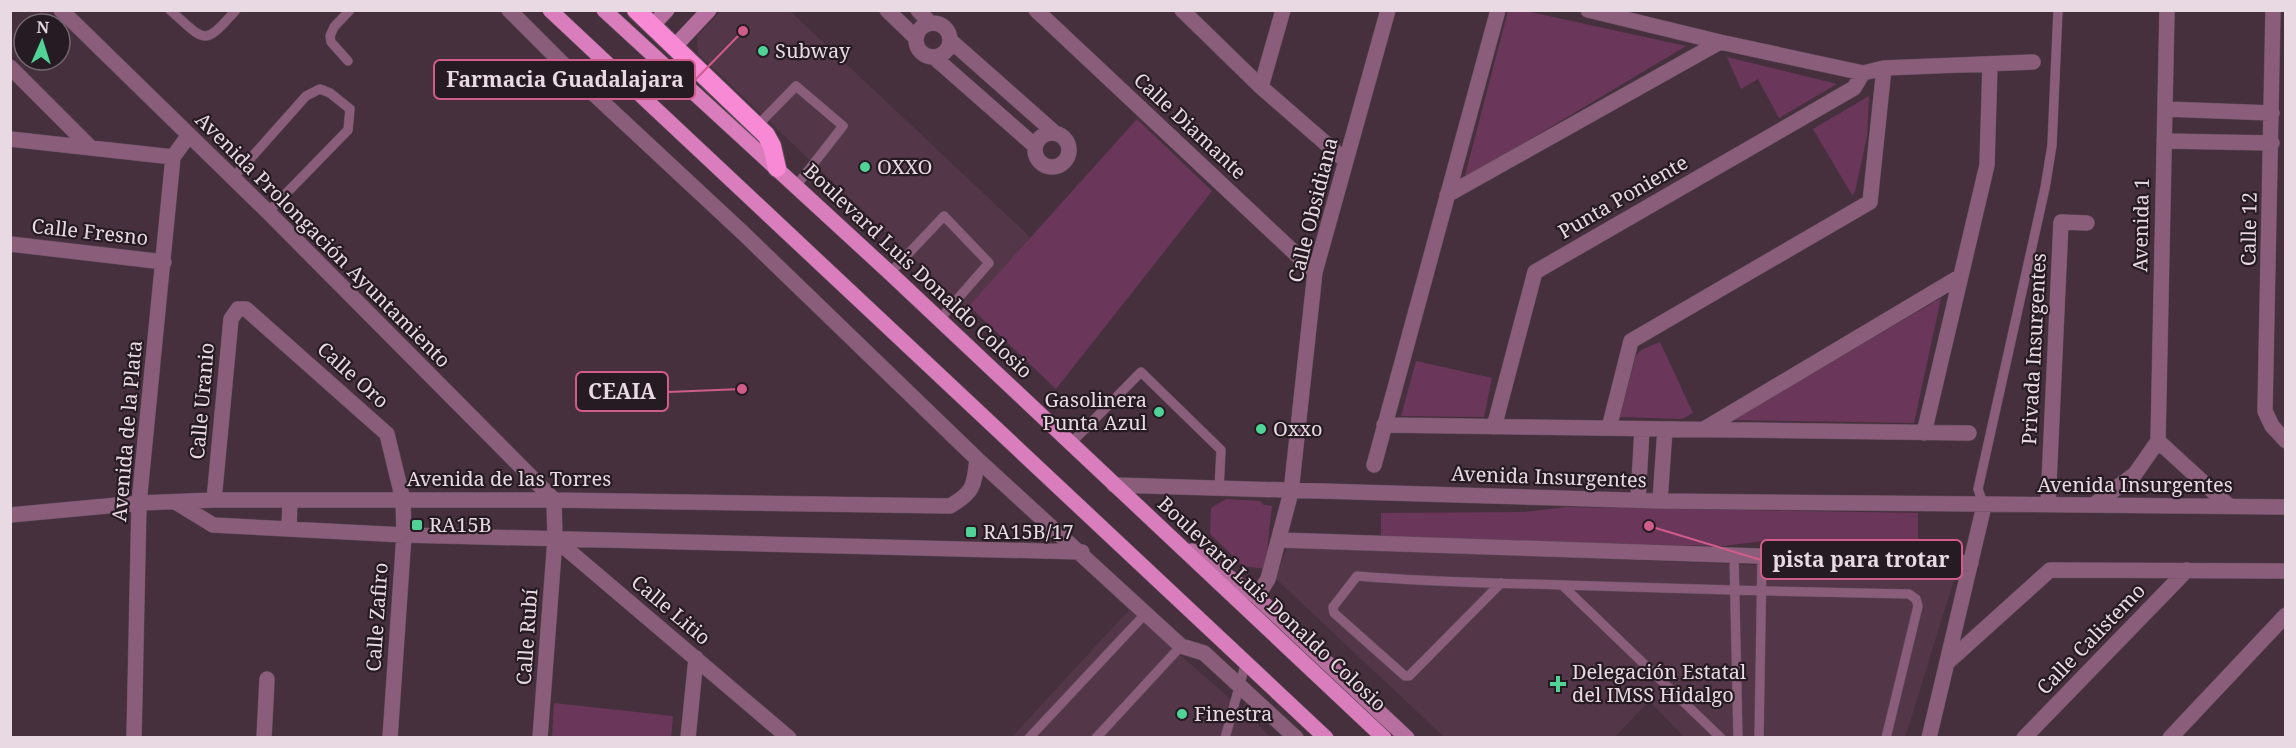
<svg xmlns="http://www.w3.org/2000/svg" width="2296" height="748" viewBox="0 0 2296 748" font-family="'Noto Serif',serif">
  <rect width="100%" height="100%" fill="#46303e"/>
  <!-- built -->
  <path fill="#533749" d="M721 11H790L1031 238 967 309 698 54 697 36Z
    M1288 546 1956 573 1905 738 1684 737 1649 701 1615 737H1444L1275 578Z
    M1129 610 1243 710 1271 737 1011 738Z"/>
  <!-- green -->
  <path fill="#6a375a" d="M1508 11H1526L1686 46 1464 179Z
    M1727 57 1837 84 1779 118 1758 79 1741 89Z
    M1869 96 1867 136 1855 192 1852 195 1813 129Z
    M1137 119 1212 191 1056 389 969 306Z
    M1941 298 1914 423 1732 420Z
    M1660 342 1693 413 1682 419 1620 417 1636 355 1643 349Z
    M1416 361 1492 378 1484 417 1401 416Z
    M1226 499 1260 501 1264 505 1272 506 1265 569 1243 566 1210 534 1211 508Z
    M1566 507 1918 513V539H1780L1723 546 1381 539V513L1524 512Z
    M554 703 673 716 671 737H552Z"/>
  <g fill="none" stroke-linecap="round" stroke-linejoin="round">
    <defs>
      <path id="lane" d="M170 10C206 42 203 47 236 10
        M348 61 331 42 330 36 334 27 350 10
        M757 126 796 86 843 126 796 186
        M233 178 306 96 320 89 330 93 350 109 348 130 268 212
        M890 273 944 216 989 263 939 320
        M1071 443 1141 372 1221 450 1219 489
        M1984 506 1978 489 2045 188 2052 145 2058 10
        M1734 557 1738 738
        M1501 583 1409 676H1405L1334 613 1333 607 1357 576C1425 582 1493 583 1562 585 1678 589 1793 592 1909 594L1916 599 1918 606 1886 738
        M1562 585 1721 738
        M1029 738 1147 612
        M1096 738 1181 646
        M1225 738 1246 662
        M1759 738 1762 558"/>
      <path id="street" d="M61 10 268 212 554 500
        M509 10 581 82 742 232 977 459 1181 646 1204 653 1296 738
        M887 10 916 38
        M918 10 930 23
        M1036 10 1315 272
        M1182 10 1261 87 1346 161
        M1588 10 1720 42 1863 73 1884 68 2033 62
        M2273 10 2265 411 2272 426 2286 441
        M916 40a17 17 0 1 1 34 0a17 17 0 1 1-34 0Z
        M951 41 1055 133
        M935 58 1035 146
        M10 67 91 148
        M1261 87 1283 10
        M2165 109 2272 113
        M1035 150a17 17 0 1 1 34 0a17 17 0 1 1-34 0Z
        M10 139 173 157
        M2164 141 2272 143
        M1447 195 1720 42
        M10 244 164 262
        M1384 425 1969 433
        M1494 427 1535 272 1854 88 1863 73
        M1609 428 1631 341 1870 202 1884 68
        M1704 429 1961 276
        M1924 433 1987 165 1990 64
        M2158 441 2229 506
        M1374 465 1498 10
        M1114 485 1660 501 2286 507
        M214 500 231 319 238 309H246L387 434 403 500 404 535 390 738
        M1638 500 1642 429
        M1660 501 1665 429
        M177 503 213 525 404 535 1082 552
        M2048 504 2061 222 2087 223
        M2095 504 2135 474 2158 441 2167 10
        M10 515 139 503 214 500H554L950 506C974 492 974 486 977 459
        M289 529 290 500
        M555 539 789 738
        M1280 540 1971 563
        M1257 597 1268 579 1291 492 1315 272 1388 10
        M1949 661 2050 570 2286 571
        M134 738 139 503 173 157 189 135
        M264 738 267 679
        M540 738 555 539 554 500
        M688 738 696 658
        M1929 738 1984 506
        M2024 738 2187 570
        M2170 738 2286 615"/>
      <path id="secondary" d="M653 25 667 10
        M676 45 709 10
        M1192 551 1257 597 1407 738"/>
      <path id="primary" d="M550 10 1326 738
        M604 10 890 273 1384 738"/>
      <path id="highway" d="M636 10 766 135 772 146 777 168"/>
    </defs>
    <!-- lane casing -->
    <use href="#lane" stroke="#634e5c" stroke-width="10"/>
    <!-- street casing -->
    <use href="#street" stroke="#634e5c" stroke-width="16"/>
    <!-- secondary casing -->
    <use href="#secondary" stroke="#634e5c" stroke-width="16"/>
    <!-- primary casing -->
    <use href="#primary" stroke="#634e5c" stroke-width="16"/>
    <!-- highway casing -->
    <use href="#highway" stroke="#634e5c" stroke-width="20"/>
    <!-- lane -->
    <use href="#lane" stroke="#8a5d7a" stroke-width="9"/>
    <!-- street -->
    <use href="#street" stroke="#8a5d7a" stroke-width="15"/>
    <!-- secondary -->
    <use href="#secondary" stroke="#b76f9f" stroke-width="15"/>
    <!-- primary -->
    <use href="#primary" stroke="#d97dbc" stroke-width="15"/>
    <!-- highway -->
    <use href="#highway" stroke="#f88ad5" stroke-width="18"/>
  </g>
  <!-- markers -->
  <g fill="#51d397" stroke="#261b22" stroke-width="2">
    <circle cx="763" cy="51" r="6"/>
    <circle cx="865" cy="167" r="6"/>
    <circle cx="1159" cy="412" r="6"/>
    <circle cx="1261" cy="429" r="6"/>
    <rect x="411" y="519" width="12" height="12" rx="3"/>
    <rect x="965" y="526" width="12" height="12" rx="3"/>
    <path d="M1555 675h6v6h6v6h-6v6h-6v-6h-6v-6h6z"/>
    <circle cx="1182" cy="714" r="6"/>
  </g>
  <g text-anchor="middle" stroke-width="4.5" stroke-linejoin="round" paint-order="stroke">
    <!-- poi labels -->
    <g font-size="20" fill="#e8d9e2" stroke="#261b22" text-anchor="start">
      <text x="775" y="58">Subway</text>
      <text x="877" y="174">OXXO</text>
      <text x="1147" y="407" text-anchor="end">Gasolinera<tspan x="1147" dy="23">Punta Azul</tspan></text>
      <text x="1273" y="436">Oxxo</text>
      <text x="429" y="532">RA15B</text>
      <text x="983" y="539">RA15B/17</text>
      <text x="1572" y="679">Delegación Estatal<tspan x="1572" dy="23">del IMSS Hidalgo</tspan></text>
      <text x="1194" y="721">Finestra</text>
    </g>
    <!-- street labels -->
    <g font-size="20" fill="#e8d9e2" stroke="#261b22">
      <text transform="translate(1190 126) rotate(43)" y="7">Calle Diamante</text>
      <text transform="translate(1623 197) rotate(-30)" y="7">Punta Poniente</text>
      <text transform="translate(1313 210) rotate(-76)" y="7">Calle Obsidiana</text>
      <text transform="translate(2141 225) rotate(-89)" y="7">Avenida 1</text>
      <text transform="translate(2249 229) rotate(-89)" y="7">Calle 12</text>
      <text transform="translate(90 232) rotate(6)" y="7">Calle Fresno</text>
      <text transform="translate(323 240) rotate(45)" y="7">Avenida Prolongación Ayuntamiento</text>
      <text transform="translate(918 271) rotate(43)" y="7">Boulevard Luis Donaldo Colosio</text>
      <text transform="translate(2034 349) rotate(-87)" y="7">Privada Insurgentes</text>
      <text transform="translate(353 375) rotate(42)" y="7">Calle Oro</text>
      <text transform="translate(202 401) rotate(-85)" y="7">Calle Uranio</text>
      <text transform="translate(127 431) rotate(-85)" y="7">Avenida de la Plata</text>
      <text transform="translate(1549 477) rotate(2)" y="7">Avenida Insurgentes</text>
      <text x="509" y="486">Avenida de las Torres</text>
      <text x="2135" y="492">Avenida Insurgentes</text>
      <text transform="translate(1272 604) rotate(43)" y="7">Boulevard Luis Donaldo Colosio</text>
      <text transform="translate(671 610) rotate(40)" y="7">Calle Litio</text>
      <text transform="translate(377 617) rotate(-86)" y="7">Calle Zafiro</text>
      <text transform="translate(527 637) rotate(-86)" y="7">Calle Rubí</text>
      <text transform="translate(2091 639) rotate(-46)" y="7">Calle Calistemo</text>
    </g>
  </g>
  <!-- callouts -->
  <path fill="none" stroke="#cf5c8a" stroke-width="2" d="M743 31L695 80M742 389L668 392M1649 526L1761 560"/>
  <g fill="#cf5c8a" stroke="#261b22" stroke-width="2">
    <circle cx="743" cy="31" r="6"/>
    <circle cx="742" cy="389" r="6"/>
    <circle cx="1649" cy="526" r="6"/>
  </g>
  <g fill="#261b22" stroke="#cf5c8a" stroke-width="2">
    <rect x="434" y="60" width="261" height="39" rx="6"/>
    <rect x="576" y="372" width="92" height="39" rx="6"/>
    <rect x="1761" y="540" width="201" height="39" rx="6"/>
  </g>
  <g font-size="21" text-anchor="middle" font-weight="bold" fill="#e8d9e2">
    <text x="565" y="87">Farmacia Guadalajara</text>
    <text x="622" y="399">CEAIA</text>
    <text x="1861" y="567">pista para trotar</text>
  </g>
  <!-- border -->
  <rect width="2296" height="748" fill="none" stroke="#e8d9e2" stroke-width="24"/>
  <!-- north arrow -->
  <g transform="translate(42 42) rotate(3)"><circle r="28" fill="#261b22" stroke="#74676f" stroke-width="1.5"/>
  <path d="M0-4.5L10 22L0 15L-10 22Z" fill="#51d397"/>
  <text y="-9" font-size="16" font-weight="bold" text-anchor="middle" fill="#e8d9e2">N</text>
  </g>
</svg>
